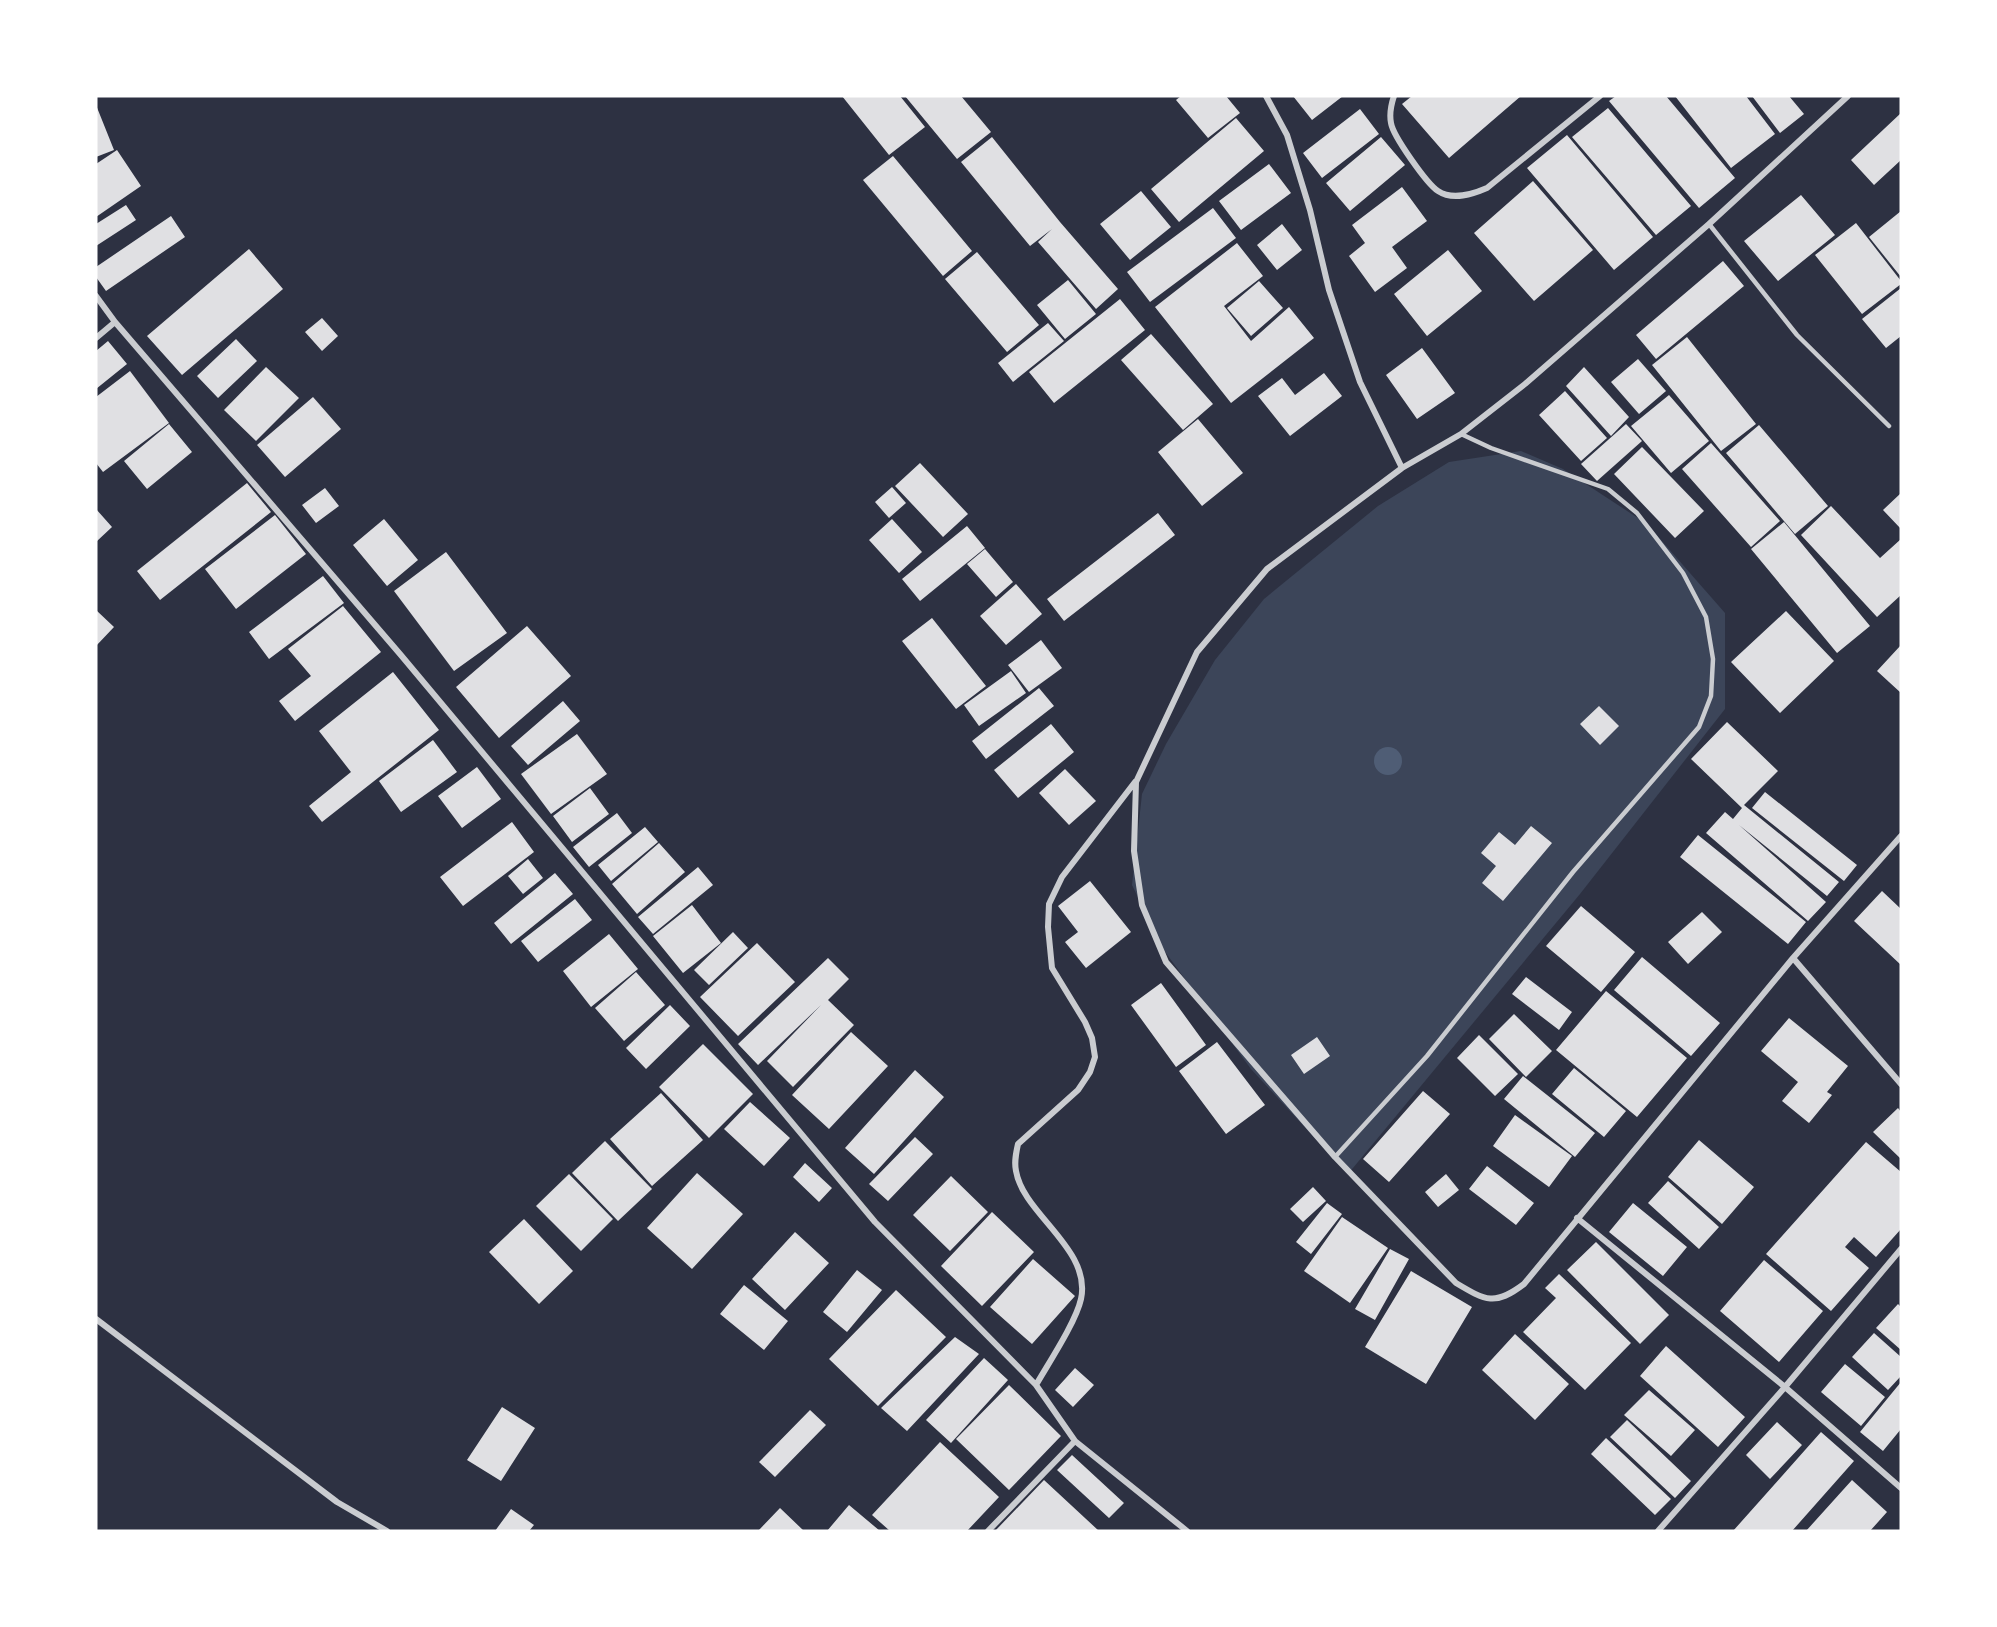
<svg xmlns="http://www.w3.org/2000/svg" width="1997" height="1627" viewBox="0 0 1997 1627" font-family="Barlow,sans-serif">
  <rect width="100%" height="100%" fill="#2d3142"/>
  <!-- green -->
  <path fill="#3c4559" d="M1521 451 1563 469 1647 524 1725 613V709L1580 894 1348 1174 1251 1069 1163 949 1132 885 1142 794 1166 744 1215 660 1264 599 1378 506 1449 462Z"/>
  <!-- water -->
  <path fill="#4f5d75" d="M1374 761a14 14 0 1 1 28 0a14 14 0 1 1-28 0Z"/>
  <!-- building -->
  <path fill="#e0e0e3" d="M842 96H900L925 127 889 155Z
    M905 96H961L991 132 957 159Z
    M1181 96H1226L1240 113 1208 138 1176 100Z
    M1293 96H1343L1312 120Z
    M1412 96H1521L1449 158 1402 104Z
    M1616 96H1666L1735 178 1699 208 1609 101Z
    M1675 96H1746L1775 134 1731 168Z
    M1752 96H1789L1804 114 1780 133Z
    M96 105 114 150 96 157Z
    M1608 108 1691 206 1656 235 1572 137Z
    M1360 109 1379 134 1322 178 1303 153Z
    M1901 113V160L1874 185 1851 160Z
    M1236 118 1264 151 1179 222 1151 189Z
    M1567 135 1653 237 1614 270 1527 168Z
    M992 137 1060 222 1118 289 1096 309 1038 242 1052 229 1030 246 961 162Z
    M1381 137 1405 165 1350 211 1326 183Z
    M117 150 141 186 96 217V164Z
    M893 156 972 251 943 276 863 180Z
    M1269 164 1291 193 1241 230 1219 201Z
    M1533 181 1593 250 1534 301 1474 233Z
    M1402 187 1427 221 1392 247 1407 268 1375 292 1349 256 1365 243 1352 225Z
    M1141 191 1171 227 1130 260 1100 224Z
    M1801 195 1835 235 1778 281 1744 241Z
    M126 205 136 220 96 246V224Z
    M1213 208 1236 238 1150 302 1127 272Z
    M1901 211V277L1869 237Z
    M171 216 185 237 106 291 96 277V267Z
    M1856 223 1901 281V284L1862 314 1815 255Z
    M1282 224 1302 250 1277 270 1257 245Z
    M1237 243 1263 276 1224 306 1251 341 1289 307 1314 338 1231 403 1155 307Z
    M249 249 283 289 182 375 147 336Z
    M1448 250 1482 291 1427 336 1394 294Z
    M977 252 1039 325 1007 352 945 279Z
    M1723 261 1744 286 1656 359 1636 335Z
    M1068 280 1096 314 1065 339 1037 305Z
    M1259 281 1283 308 1251 336 1227 308Z
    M1901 288V336L1886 348 1862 319Z
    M1120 299 1145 330 1054 403 1029 372Z
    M322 318 338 336 322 351 305 332Z
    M1048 323 1064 341 1013 382 998 363Z
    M1151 334 1213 404 1183 430 1121 360Z
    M1687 337 1756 424 1721 451 1652 365Z
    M236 339 257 361 218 398 197 376Z
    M108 341 127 364 96 389V351Z
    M1422 348 1455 393 1417 419 1386 375Z
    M1638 359 1666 391 1639 414 1611 382Z
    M266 367 299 398 256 441 224 410Z
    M1584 367 1629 417 1611 436 1566 386Z
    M130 371 169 423 103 472 96 463V397Z
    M1324 373 1342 396 1290 436 1258 396 1282 378 1295 395Z
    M1565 391 1607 438 1581 461 1539 415Z
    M1669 395 1709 441 1671 473 1631 426Z
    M313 397 341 429 285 477 257 445Z
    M1198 419 1243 473 1202 506 1158 452Z
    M169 424 192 452 147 489 124 461Z
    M1626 424 1642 441 1597 481 1581 464Z
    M1759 425 1828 506 1795 534 1726 453Z
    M1711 443 1780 521 1751 547 1682 469Z
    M1642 447 1704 511 1675 538 1614 474Z
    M920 463 968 514 943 537 895 486Z
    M247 483 271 512 160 600 137 571Z
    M892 487 906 503 889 518 875 502Z
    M325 488 339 506 316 523 302 505Z
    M1901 493V529L1883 510Z
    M1831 506 1880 558 1901 539V595L1877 617 1801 535Z
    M96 509 112 527 96 542Z
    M1158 513 1175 535 1064 621 1047 599Z
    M275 515 306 554 236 609 205 569Z
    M384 519 418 560 387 586 353 545Z
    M892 519 922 552 899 573 869 540Z
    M1784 522 1870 626 1837 653 1751 549Z
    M967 526 985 548 920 601 902 579Z
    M985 549 1013 582 996 597 967 564Z
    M446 552 507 633 454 671 394 591Z
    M323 576 344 603 269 659 249 632Z
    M1016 584 1042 614 1006 645 980 616Z
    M343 606 381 652 295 721 279 701 311 676 288 649Z
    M96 610 114 627 96 646Z
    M1786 611 1834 661 1780 713 1731 662Z
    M932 618 986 686 956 709 902 641Z
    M527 626 571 676 499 738 456 687Z
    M1041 640 1062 668 1029 692 1008 665Z
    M1901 645V693L1877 671Z
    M1011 671 1026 693 979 726 964 705Z
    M393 672 439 730 322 822 309 806 351 772 319 731Z
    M1039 688 1054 706 986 759 972 741Z
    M563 701 580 721 528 765 511 746Z
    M1599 706 1619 726 1600 745 1580 724Z
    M1727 722 1778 771 1744 805 1839 882 1827 896 1739 825 1826 902 1808 921 1706 833 1725 812 1733 819 1742 808 1691 759Z
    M1051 724 1074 752 1018 798 994 770Z
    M577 734 607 774 551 814 521 774Z
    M433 740 457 772 401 812 379 781Z
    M477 767 501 799 462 828 438 796Z
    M1065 769 1096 801 1069 825 1039 793Z
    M590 788 609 814 572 842 553 816Z
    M1765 792 1857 865 1844 881 1752 808Z
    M617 813 632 833 589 867 573 847Z
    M512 822 534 852 463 906 440 877Z
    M1531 826 1552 843 1503 901 1482 883 1496 866 1481 853 1499 832 1515 845Z
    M645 827 658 842 611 881 598 865Z
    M1698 835 1806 922 1788 944 1680 857Z
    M659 843 685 872 637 914 612 884Z
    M528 859 543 878 523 894 508 876Z
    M698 867 713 885 653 934 638 917Z
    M555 873 573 894 511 944 494 923Z
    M1090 881 1131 932 1086 968 1065 942 1078 932 1058 906Z
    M1882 891 1901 909V965L1854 921Z
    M575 899 592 920 538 962 521 941Z
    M692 905 721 943 683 973 653 936Z
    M1581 906 1635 952 1601 992 1546 946Z
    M1702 912 1722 932 1688 964 1668 942Z
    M733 932 748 948 709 985 694 970Z
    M609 934 638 969 591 1007 563 971Z
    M757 943 795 982 738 1036 700 997Z
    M1642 957 1720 1023 1691 1056 1614 990Z
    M828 958 849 979 828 1000 854 1025 793 1087 767 1061 821 1005 758 1065 738 1044Z
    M636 972 665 1005 624 1041 595 1008Z
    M1526 977 1572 1012 1559 1030 1512 994Z
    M1161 983 1206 1045 1176 1067 1131 1005Z
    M1606 991 1687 1058 1637 1117 1556 1050Z
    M670 1005 690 1026 646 1069 626 1048Z
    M1514 1014 1552 1051 1526 1077 1489 1039Z
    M1789 1018 1848 1066 1827 1092 1832 1095 1809 1123 1782 1101 1798 1082 1761 1051Z
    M851 1032 888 1066 829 1129 792 1095Z
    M1479 1035 1518 1074 1495 1096 1457 1058Z
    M1317 1037 1330 1056 1304 1074 1291 1055Z
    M1217 1042 1265 1105 1226 1134 1179 1071Z
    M703 1044 753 1094 709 1138 659 1087Z
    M1574 1068 1626 1111 1604 1137 1552 1094Z
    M915 1070 944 1097 874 1174 845 1148Z
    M1523 1076 1595 1133 1575 1157 1504 1099Z
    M1423 1091 1450 1114 1389 1182 1363 1159Z
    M661 1093 703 1140 652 1186 610 1139Z
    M750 1102 790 1138 764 1166 724 1129Z
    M1898 1108 1901 1112V1159L1873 1132Z
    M1515 1115 1572 1156 1549 1187 1493 1146Z
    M915 1137 933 1154 888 1201 869 1184Z
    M1699 1140 1754 1187 1722 1224 1668 1177Z
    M605 1141 652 1189 618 1221 572 1173Z
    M1866 1142 1901 1172V1229L1876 1257 1854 1237 1845 1247 1869 1268 1831 1311 1766 1254Z
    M805 1163 832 1188 819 1202 793 1177Z
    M1487 1166 1534 1203 1516 1225 1469 1189Z
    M697 1173 743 1214 692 1269 647 1228Z
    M569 1174 613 1219 581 1251 536 1206Z
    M1446 1174 1459 1190 1438 1207 1425 1192Z
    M951 1176 988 1212 950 1251 913 1215Z
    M1668 1181 1719 1227 1699 1249 1648 1203Z
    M1313 1187 1326 1201 1303 1222 1290 1209Z
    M1327 1203 1342 1214 1311 1254 1296 1242Z
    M1633 1203 1687 1247 1663 1276 1609 1232Z
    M992 1212 1034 1252 982 1306 941 1266Z
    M1342 1217 1388 1248 1350 1303 1304 1271Z
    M524 1219 573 1271 539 1304 489 1252Z
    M795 1232 829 1263 785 1310 752 1279Z
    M1596 1242 1669 1315 1640 1344 1567 1270Z
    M1390 1249 1409 1259 1375 1320 1355 1309Z
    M1033 1259 1075 1296 1032 1344 990 1307Z
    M1764 1260 1823 1311 1779 1362 1720 1311Z
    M857 1270 882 1290 847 1332 823 1312Z
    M1411 1271 1472 1307 1426 1384 1365 1347Z
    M1559 1274 1631 1343 1585 1390 1523 1332 1556 1298 1545 1288Z
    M744 1285 788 1321 764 1350 720 1314Z
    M896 1290 946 1337 878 1406 829 1359Z
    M1898 1304 1901 1307V1350L1876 1328Z
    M1874 1333 1901 1357V1376L1888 1390 1852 1357Z
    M1515 1334 1569 1384 1535 1420 1482 1370Z
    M955 1337 979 1354 907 1431 881 1408Z
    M1666 1346 1745 1417 1718 1447 1640 1376Z
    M984 1358 1008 1380 951 1443 926 1420Z
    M1845 1364 1885 1397 1861 1426 1821 1392Z
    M1075 1368 1094 1385 1073 1407 1055 1390Z
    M1901 1382V1429L1883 1451 1860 1432Z
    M1009 1385 1061 1436 1009 1490 956 1439Z
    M1649 1390 1695 1430 1671 1456 1624 1415Z
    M502 1407 535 1428 501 1481 467 1460Z
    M810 1410 826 1425 775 1477 759 1462Z
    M1627 1420 1691 1481 1675 1498 1610 1437Z
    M1777 1422 1802 1445 1770 1479 1746 1455Z
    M1821 1432 1854 1461 1792 1531H1733Z
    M1606 1438 1671 1499 1655 1515 1591 1454Z
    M940 1442 999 1497 967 1531H890L872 1515Z
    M1072 1455 1124 1503 1109 1518 1057 1470Z
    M1044 1480 1099 1531H995Z
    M1852 1480 1887 1512 1870 1531H1806Z
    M849 1505 880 1531H827Z
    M780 1508 804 1531H758Z
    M511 1509 534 1525 529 1531H495Z"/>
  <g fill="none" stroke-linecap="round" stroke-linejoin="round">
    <!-- service -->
    <path stroke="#caccd0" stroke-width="4.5" d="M1709 224 1797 335 1889 426
      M1335 1157 1427 1056 1573 872 1699 727 1711 696 1713 659 1706 617 1683 573 1637 513 1608 489 1491 448 1461 434"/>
    <!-- minor -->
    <path stroke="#caccd0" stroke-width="6" d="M1266 96 1287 135 1310 210 1329 290 1360 382 1402 468
      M1394 96C1391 105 1389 113 1391 123 1393 136 1427 184 1438 191 1453 201 1473 194 1487 188L1600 96
      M1848 96 1709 224 1525 384 1461 434 1402 468 1267 569 1197 652 1136 782 1134 851 1142 905 1166 962 1335 1157 1456 1283C1486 1301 1495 1306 1524 1284L1793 958 1901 836
      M96 296 115 322 400 654 875 1222 1036 1385 1075 1441 1187 1531
      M96 338 115 322
      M1793 958 1901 1084
      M1577 1218 1785 1387 1901 1488
      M96 1319 337 1502 387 1531
      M1036 1385C1048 1364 1076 1322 1081 1299 1092 1249 1023 1214 1016 1171 1014 1162 1016 1153 1018 1144L1078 1090 1090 1072 1095 1057 1092 1038 1085 1022 1052 968 1048 927 1049 904 1062 877 1135 782
      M988 1531 1075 1441
      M1658 1531 1785 1387 1901 1249"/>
  </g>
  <!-- border -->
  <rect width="1997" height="1627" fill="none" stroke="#ffffff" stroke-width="195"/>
</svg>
